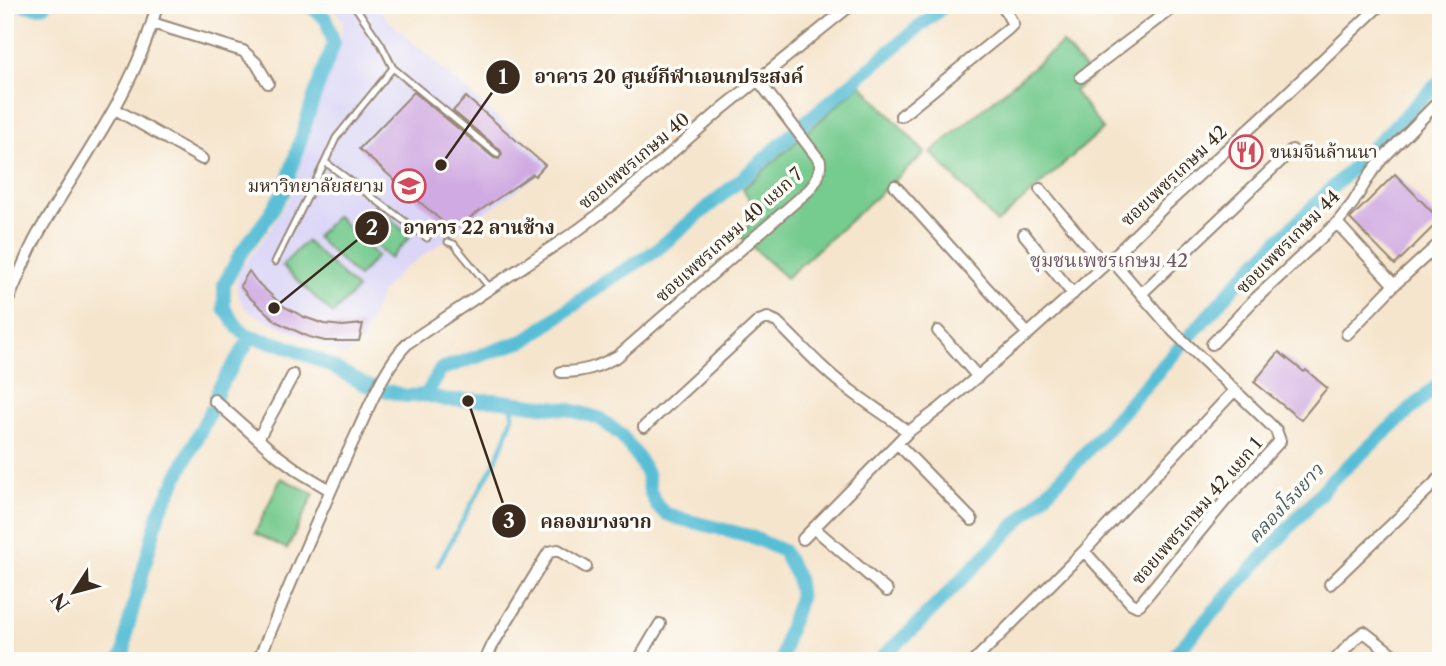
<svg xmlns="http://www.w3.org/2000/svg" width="1446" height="666" viewBox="0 0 1446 666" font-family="'Libre Caslon Text','Noto Serif Thai',serif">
  <rect width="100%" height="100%" fill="#fdfcf7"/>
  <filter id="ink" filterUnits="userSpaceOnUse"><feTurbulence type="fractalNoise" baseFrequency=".0143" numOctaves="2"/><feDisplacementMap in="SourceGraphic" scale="14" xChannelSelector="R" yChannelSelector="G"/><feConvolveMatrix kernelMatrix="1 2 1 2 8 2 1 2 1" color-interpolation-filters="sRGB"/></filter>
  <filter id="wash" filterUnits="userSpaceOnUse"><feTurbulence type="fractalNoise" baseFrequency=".00686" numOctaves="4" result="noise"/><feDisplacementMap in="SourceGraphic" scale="28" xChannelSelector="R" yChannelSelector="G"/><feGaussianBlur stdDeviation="1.57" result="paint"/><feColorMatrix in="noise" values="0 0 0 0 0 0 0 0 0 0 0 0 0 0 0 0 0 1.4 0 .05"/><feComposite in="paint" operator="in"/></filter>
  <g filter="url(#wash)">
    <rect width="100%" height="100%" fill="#f6e5cd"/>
    <!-- built -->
    <path fill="#dbd6f7" d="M330 5H377L387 19 551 165 536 177 401 271 381 293 363 341 345 356 261 318 247 310 239 298 237 286 239 272 269 231 292 194 299 168 324 88 340 45 343 21Z"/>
    <!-- green -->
    <path fill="#76cb8f" stroke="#587a56" stroke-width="2" d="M1062 43 1092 77 1074 91 1103 129 997 223 931 152Z
      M861 84 925 153 786 278 738 234 760 215 743 189Z
      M375 204 410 237 390 259 355 226Z
      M336 216 377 256 358 277 316 237Z
      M306 241 357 289 333 314 282 266Z
      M281 478 314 494 287 549 255 533Z"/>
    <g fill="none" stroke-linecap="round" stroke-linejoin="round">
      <!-- stream -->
      <path stroke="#58bed6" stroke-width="4.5" d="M438 565 495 462 504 442 513 416 512 403"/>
      <!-- canal -->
      <path stroke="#58bed6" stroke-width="14" d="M24 5 38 7 45 5
        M309 5 326 19 334 43 314 97 285 189 267 218 241 253 224 284V308L239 329 251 337 283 345 319 360 366 385 406 396 426 395 446 400H494L566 409 599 418 621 435 637 456 647 474 650 491 657 506 665 513 677 518 750 536 783 551 797 577 800 598 787 635 782 661
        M426 395 441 369 526 340 607 281 654 252 745 176 810 118 945 5
        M216 397 219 388 251 337
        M119 661 124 652 127 630 159 513 210 412
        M878 661 916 626 1075 464 1250 269 1441 80
        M1169 661 1332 480 1441 382"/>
    </g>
    <g id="blocks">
      <!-- building -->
      <path fill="#d0aae2" d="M414 92 494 158 499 159 502 154 500 150 453 111 466 97 545 165 535 176 533 174 452 230 359 149Z
        M1395 174 1440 220 1395 265 1350 219Z
        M249 271 257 282 283 306 304 317 324 324 343 326 363 324 359 341H325L309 337 277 322 248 296 240 286Z
        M1279 352 1304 372 1306 370 1327 388 1301 420 1254 382Z"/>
    </g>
  </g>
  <g filter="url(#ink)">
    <use href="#blocks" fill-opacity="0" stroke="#988876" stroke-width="2"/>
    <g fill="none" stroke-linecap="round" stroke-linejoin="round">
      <defs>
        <path id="service" d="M354 5 381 44 393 68 336 138 325 162 427 238
          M393 68 497 154
          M448 242 454 244 490 288
          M275 262 325 162"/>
        <path id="minor" d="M152 23 243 51 256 63 268 83
          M1081 77 1176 5
          M115 109 202 159
          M901 116 1008 29 1013 24 1002 5
          M895 186 1028 334
          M1040 189 1104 265
          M1337 223 1394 285
          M1024 234 1073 294
          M1141 294 1292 150
          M5 307C16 283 25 257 38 234 81 160 136 90 157 5
          M938 331 978 377
          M1347 334 1394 285 1441 242
          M1212 344 1252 302 1337 223 1353 203 1371 173 1382 159 1441 99
          M561 372C585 372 597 367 618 356L809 190C817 180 821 173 820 161L758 80
          M214 400 274 453 300 472 330 490
          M644 427 759 321 768 318 777 322C801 345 823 371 850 390 869 405 890 417 908 432
          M258 439 293 375
          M898 444 972 520
          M814 528 887 591
          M803 539 908 432 939 409 1028 334 1111 259 1168 203 1259 120 1380 5
          M1084 551 1131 603 1137 606 1140 604 1224 502 1280 441 1276 430 1174 332 1111 259
          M1330 584 1441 477
          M258 661C290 585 321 509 356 435 370 405 385 365 409 342L578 230 614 203 723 108 851 5
          M485 661 493 644 549 552 558 550 586 567
          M638 661 660 624
          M974 661 1084 551 1234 391
          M1334 661 1357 637 1364 632 1401 661
          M1440 661 1441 660"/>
      </defs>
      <!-- service casing -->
      <use href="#service" stroke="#988876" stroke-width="9"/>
      <!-- minor casing -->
      <use href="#minor" stroke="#988876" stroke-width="14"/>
      <!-- service -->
      <use href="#service" stroke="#fff" stroke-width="5"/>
      <!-- minor -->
      <use href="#minor" stroke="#fff" stroke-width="10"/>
    </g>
  </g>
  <!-- icons -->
  <defs>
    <symbol id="restaurant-ring" viewBox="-11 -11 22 22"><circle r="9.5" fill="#fdfcf7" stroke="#d1495b" stroke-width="1.5"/><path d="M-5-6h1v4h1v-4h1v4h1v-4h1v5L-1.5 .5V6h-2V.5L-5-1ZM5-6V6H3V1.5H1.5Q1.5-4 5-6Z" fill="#d1495b"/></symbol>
    <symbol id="university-ring" viewBox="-11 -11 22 22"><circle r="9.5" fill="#fdfcf7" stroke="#d1495b" stroke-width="1.5"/><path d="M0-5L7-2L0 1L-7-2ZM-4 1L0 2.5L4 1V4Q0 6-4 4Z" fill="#d1495b"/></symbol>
  </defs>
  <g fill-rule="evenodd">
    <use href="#restaurant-ring" x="1227" y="133" width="38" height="38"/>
    <use href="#university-ring" x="390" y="167" width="38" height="38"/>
  </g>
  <g text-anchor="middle" stroke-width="7" stroke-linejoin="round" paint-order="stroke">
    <!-- poi labels -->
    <g font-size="18" fill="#3b2a1e" stroke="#fdfcf7" text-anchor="start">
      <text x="1270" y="158">ขนมจีนล้านนา</text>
      <text x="384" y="192" text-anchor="end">มหาวิทยาลัยสยาม</text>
    </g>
    <!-- street labels -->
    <g font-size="18" fill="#3b2a1e" stroke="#fdfcf7">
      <text transform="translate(634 161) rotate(-40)" y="6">ซอยเพชรเกษม 40</text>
      <text transform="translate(1174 176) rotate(-43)" y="6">ซอยเพชรเกษม 42</text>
      <text transform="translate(729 235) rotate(-42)" y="6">ซอยเพชรเกษม 40 แยก 7</text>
      <text transform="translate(1288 242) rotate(-45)" y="6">ซอยเพชรเกษม 44</text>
      <text transform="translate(1197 511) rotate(-49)" y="6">ซอยเพชรเกษม 42 แยก 1</text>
    </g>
    <!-- neighbourhood labels -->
    <g font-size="19" fill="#6f5763" stroke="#fdfcf7">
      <text x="1109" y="267">ชุมชนเพชรเกษม 42</text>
    </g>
    <!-- water labels -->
    <g font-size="19" font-style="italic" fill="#455e5e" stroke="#fdfcf7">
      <text transform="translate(1285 503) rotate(-47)" y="7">คลองโรงยาว</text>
    </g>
  </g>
  <!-- callouts -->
  <path fill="none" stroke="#3b2a1e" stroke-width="2.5" d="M441 165L503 77M274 308L372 228M468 401L509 521"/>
  <g fill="#3b2a1e" stroke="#fdfcf7" stroke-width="2.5">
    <circle cx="441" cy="165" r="7"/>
    <circle cx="274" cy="308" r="7"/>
    <circle cx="468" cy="401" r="7"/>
    <circle cx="503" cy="77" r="18"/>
    <circle cx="372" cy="228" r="18"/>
    <circle cx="509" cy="521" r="18"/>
  </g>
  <g font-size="21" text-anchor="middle" font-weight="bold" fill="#fff">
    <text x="503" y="84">1</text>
    <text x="372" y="235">2</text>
    <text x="509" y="528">3</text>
  </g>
  <g font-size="19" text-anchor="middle" font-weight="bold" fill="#3b2a1e" stroke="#fdfcf7" stroke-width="7" stroke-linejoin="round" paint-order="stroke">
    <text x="669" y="83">อาคาร 20 ศูนย์กีฬาเอนกประสงค์</text>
    <text x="479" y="234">อาคาร 22 ลานช้าง</text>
    <text x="596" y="528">คลองบางจาก</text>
  </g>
  <!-- margin -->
  <rect width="1446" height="666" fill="none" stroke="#fdfcf7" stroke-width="28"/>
  <!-- north arrow -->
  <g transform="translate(74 592) rotate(234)" stroke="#fdfcf7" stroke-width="5" paint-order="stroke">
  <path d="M0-5L12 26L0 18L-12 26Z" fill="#3b2a1e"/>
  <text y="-10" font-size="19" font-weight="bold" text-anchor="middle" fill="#3b2a1e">N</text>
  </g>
</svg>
